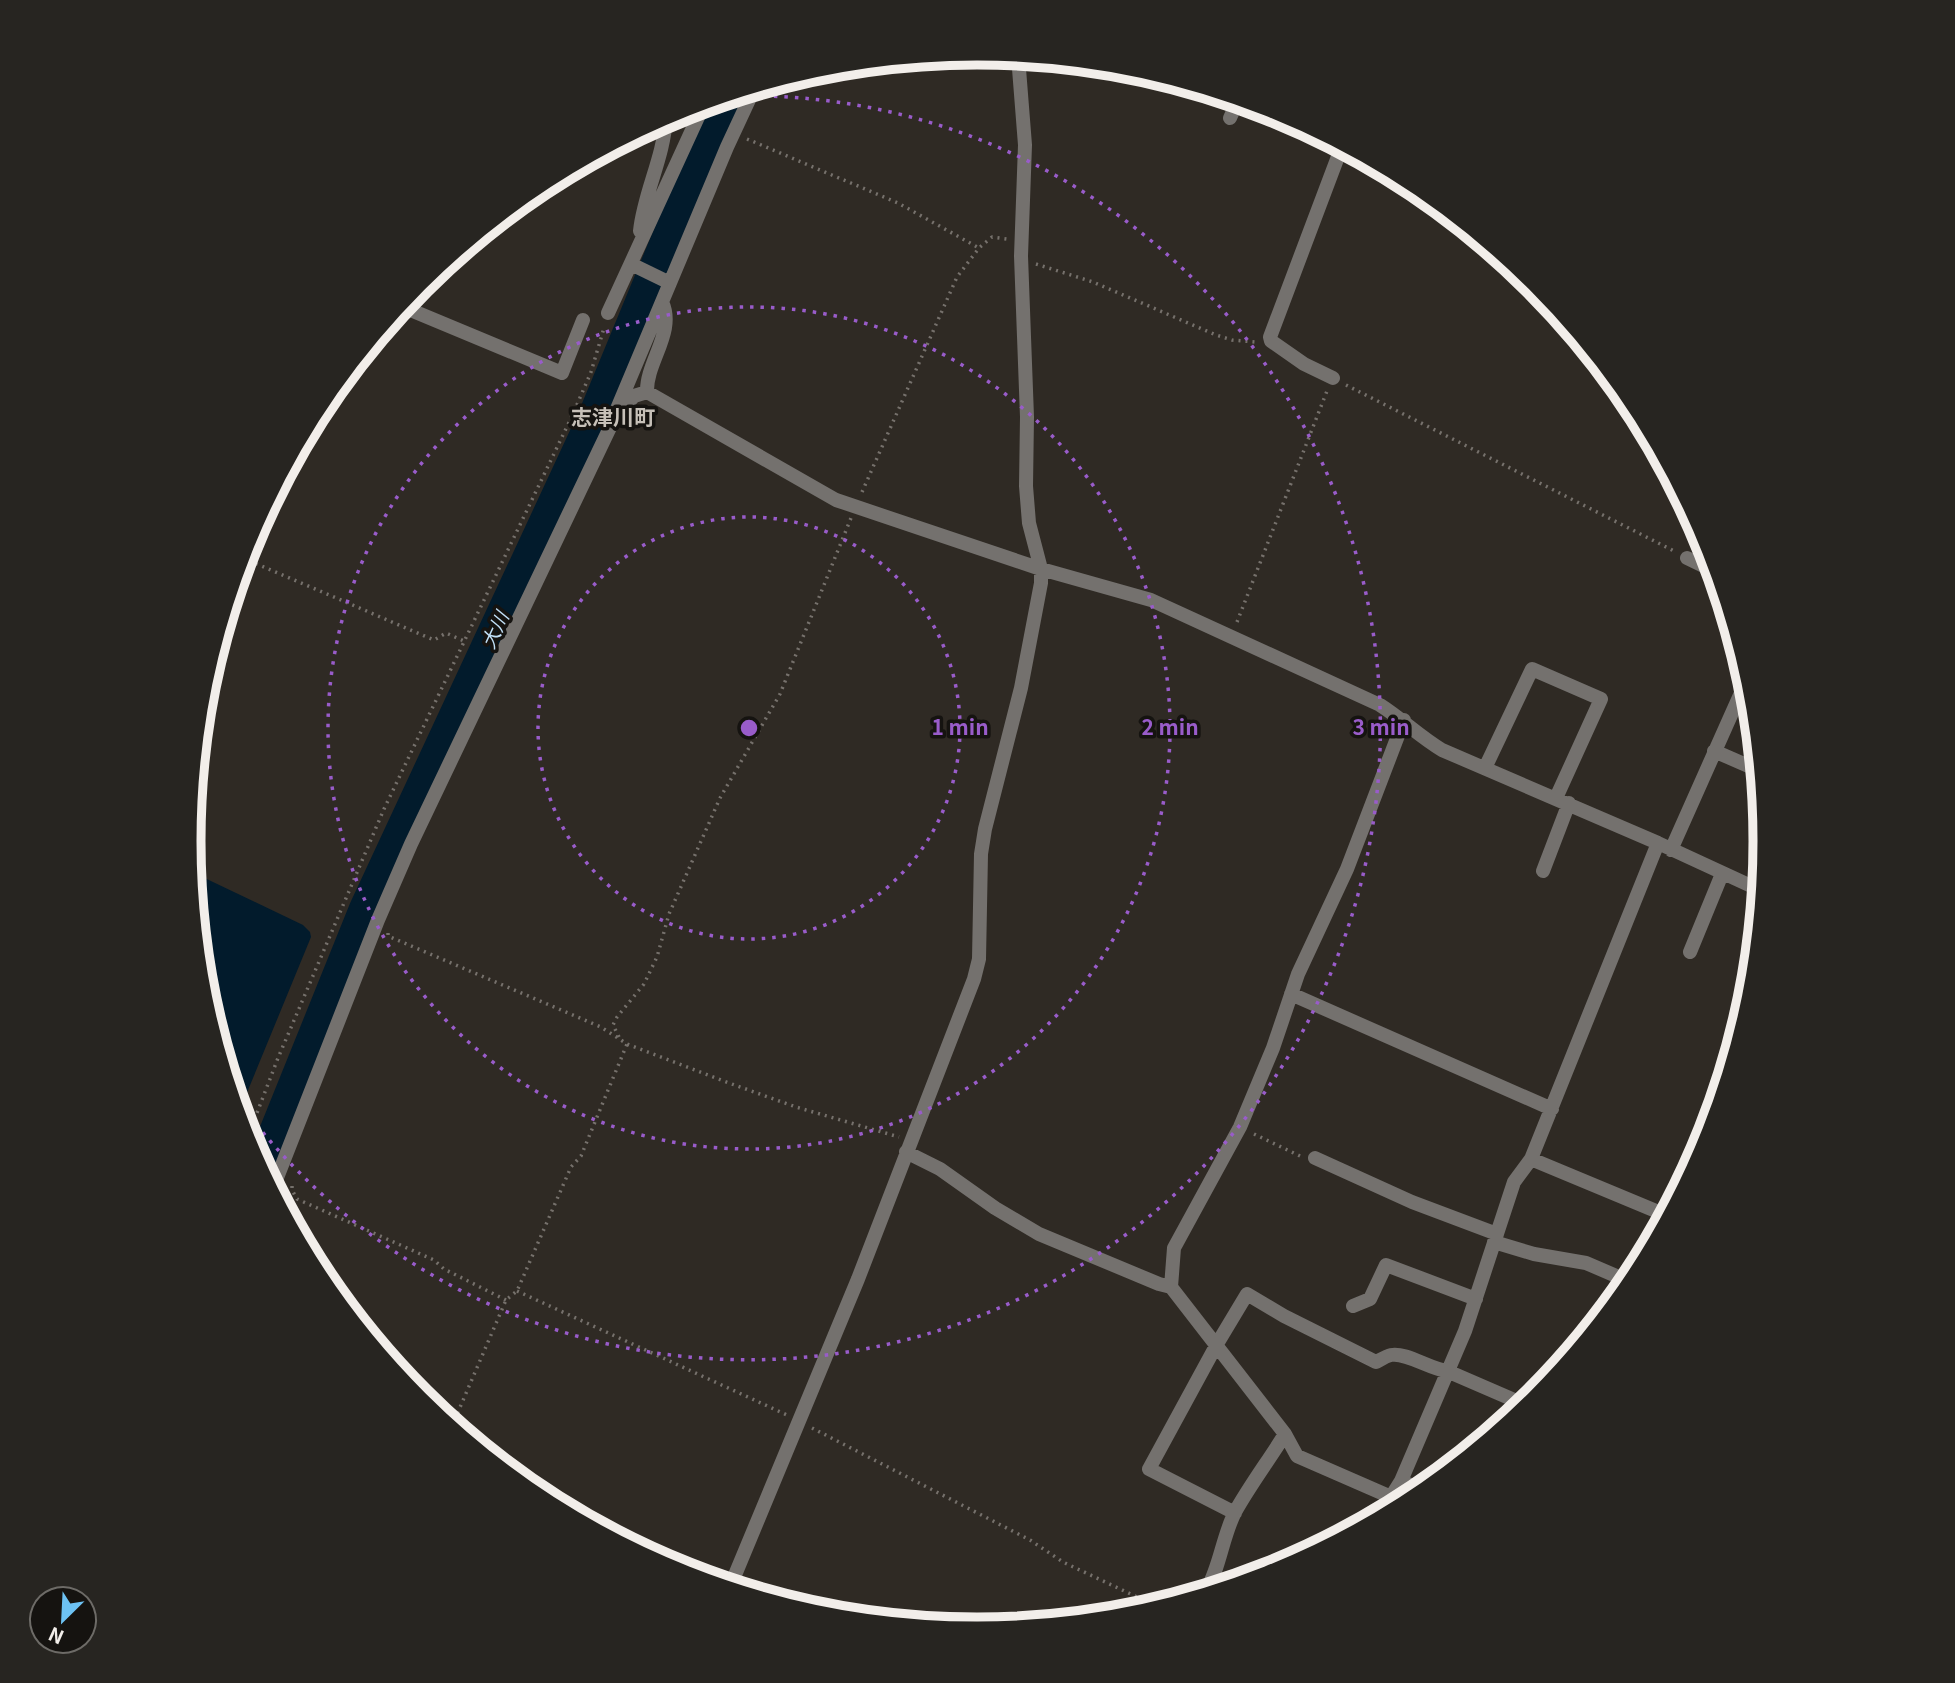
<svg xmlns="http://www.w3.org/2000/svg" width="1955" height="1683" viewBox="0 0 1955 1683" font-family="Georgia,'Noto Sans JP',serif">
  <rect width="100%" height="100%" fill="#2f2a24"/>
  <!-- water -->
  <path fill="#021b2c" d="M192 872 303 925 310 932 311 937 239 1112 204 995Z"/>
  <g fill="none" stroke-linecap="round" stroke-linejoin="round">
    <!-- river -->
    <path stroke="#021b2c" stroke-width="32" d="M261 1167 365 909 592 421 699 162 734 95"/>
    <!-- path -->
    <path stroke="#76716c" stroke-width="3.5" stroke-dasharray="2 5" stroke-linecap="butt" d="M747 139 898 203 979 248
      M1036 264 1093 282 1216 335 1232 340 1255 342
      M1346 385 1676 552
      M862 492 957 277 979 248 992 237 1007 239
      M243 558 434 640 446 633 464 641
      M1237 622 1327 391
      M388 933V936L601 1027 627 1044 729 1083 796 1107 899 1137
      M619 1037 613 1025 617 1017 644 984 657 957 669 914 720 798 780 694 851 518
      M1254 1134 1300 1156
      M247 1139 278 1058 384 809 573 414 591 372 604 328
      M292 1186V1190L297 1199 434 1260 444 1269 506 1300
      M517 1291 787 1415
      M452 1426 506 1300 517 1291 571 1167 581 1156 627 1044
      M812 1428 1030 1540 1063 1562 1158 1607"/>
    <!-- street -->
    <path stroke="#74716e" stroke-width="14" d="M1230 118 1238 100
      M640 231C644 192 664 158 666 117
      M631 264 670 283
      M662 302C676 332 646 362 647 392L836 500 1041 569 1151 600 1380 705C1402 719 1420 737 1442 750L1658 843 1762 891
      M401 306 562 373 583 320
      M608 313 704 104
      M1333 378 1304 364 1271 341 1270 337 1342 146
      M617 409 727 147 754 89
      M1687 558 1716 572
      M1714 751 1760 771
      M1485 768 1532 669 1601 699 1556 798
      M1671 850 1748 677
      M1543 871 1569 803
      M1690 952 1722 874
      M1291 994 1552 1109
      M1743 994 1754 971
      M906 1152 940 1169 995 1208 1039 1234 1159 1284 1171 1287 1285 1434 1297 1456 1391 1497
      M1315 1158 1412 1202 1497 1234
      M1531 1159 1668 1216
      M273 1188 378 920 411 844 615 417 634 396 647 392
      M1494 1242 1534 1254 1586 1263 1628 1281 1624 1291
      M1171 1287 1174 1248 1240 1127 1273 1048 1298 974 1347 869 1404 720
      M1353 1306 1370 1299 1386 1265 1476 1299
      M1401 1481 1424 1491
      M1235 1513 1149 1469 1217 1344 1247 1294 1284 1316 1376 1362C1380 1360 1386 1356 1391 1355 1406 1352 1430 1369 1447 1371L1528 1406
      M1383 1515 1391 1497 1401 1481 1465 1331 1514 1182 1531 1159 1658 843
      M730 1587 858 1279 974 979 979 959 981 854 985 829 1021 688 1041 583V569L1029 523 1026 486 1027 417 1021 256 1025 145 1018 56
      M1205 1593C1220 1568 1222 1538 1235 1512 1250 1485 1269 1460 1285 1434"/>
  </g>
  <!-- distance rings -->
  <g fill="none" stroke="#995cca" stroke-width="3.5" stroke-dasharray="3.5 7">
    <circle cx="749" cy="728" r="211"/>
    <circle cx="749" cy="728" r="421"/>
    <path d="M732 96A632 632 0 1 1 234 1095"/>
  </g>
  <g text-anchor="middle" stroke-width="7" stroke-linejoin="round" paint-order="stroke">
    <!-- water labels -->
    <g font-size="19" font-style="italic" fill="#c0dff6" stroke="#151310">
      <text transform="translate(495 630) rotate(-65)" y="7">大川</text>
    </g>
    <!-- quarter labels -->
    <g font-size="21" font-weight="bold" fill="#c6c0b8" stroke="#151310">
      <text x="613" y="425">志津川町</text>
    </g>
  </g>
  <!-- crop -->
  <path d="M0 0H1955V1683H0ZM201 841a776 776 0 1 1 1552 0a776 776 0 1 1-1552 0Z" fill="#272521" fill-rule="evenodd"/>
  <path fill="none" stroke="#f2eeea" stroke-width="9" d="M201 841a776 776 0 1 1 1552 0a776 776 0 1 1-1552 0Z"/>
  <circle cx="749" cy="728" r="10" fill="#995cca" stroke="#151310" stroke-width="3.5"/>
  <g font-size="21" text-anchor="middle" font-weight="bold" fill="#995cca" stroke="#151310" stroke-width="7" stroke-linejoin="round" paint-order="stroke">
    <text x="960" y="735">1 min</text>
    <text x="1170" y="735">2 min</text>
    <text x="1381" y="735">3 min</text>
  </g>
  <!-- north arrow -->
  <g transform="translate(63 1620) rotate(204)"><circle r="33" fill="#151310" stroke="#6d6b67" stroke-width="2"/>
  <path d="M0-5L12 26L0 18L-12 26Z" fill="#6dc2f3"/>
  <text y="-10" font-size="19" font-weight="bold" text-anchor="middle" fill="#f2eeea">N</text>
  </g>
</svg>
